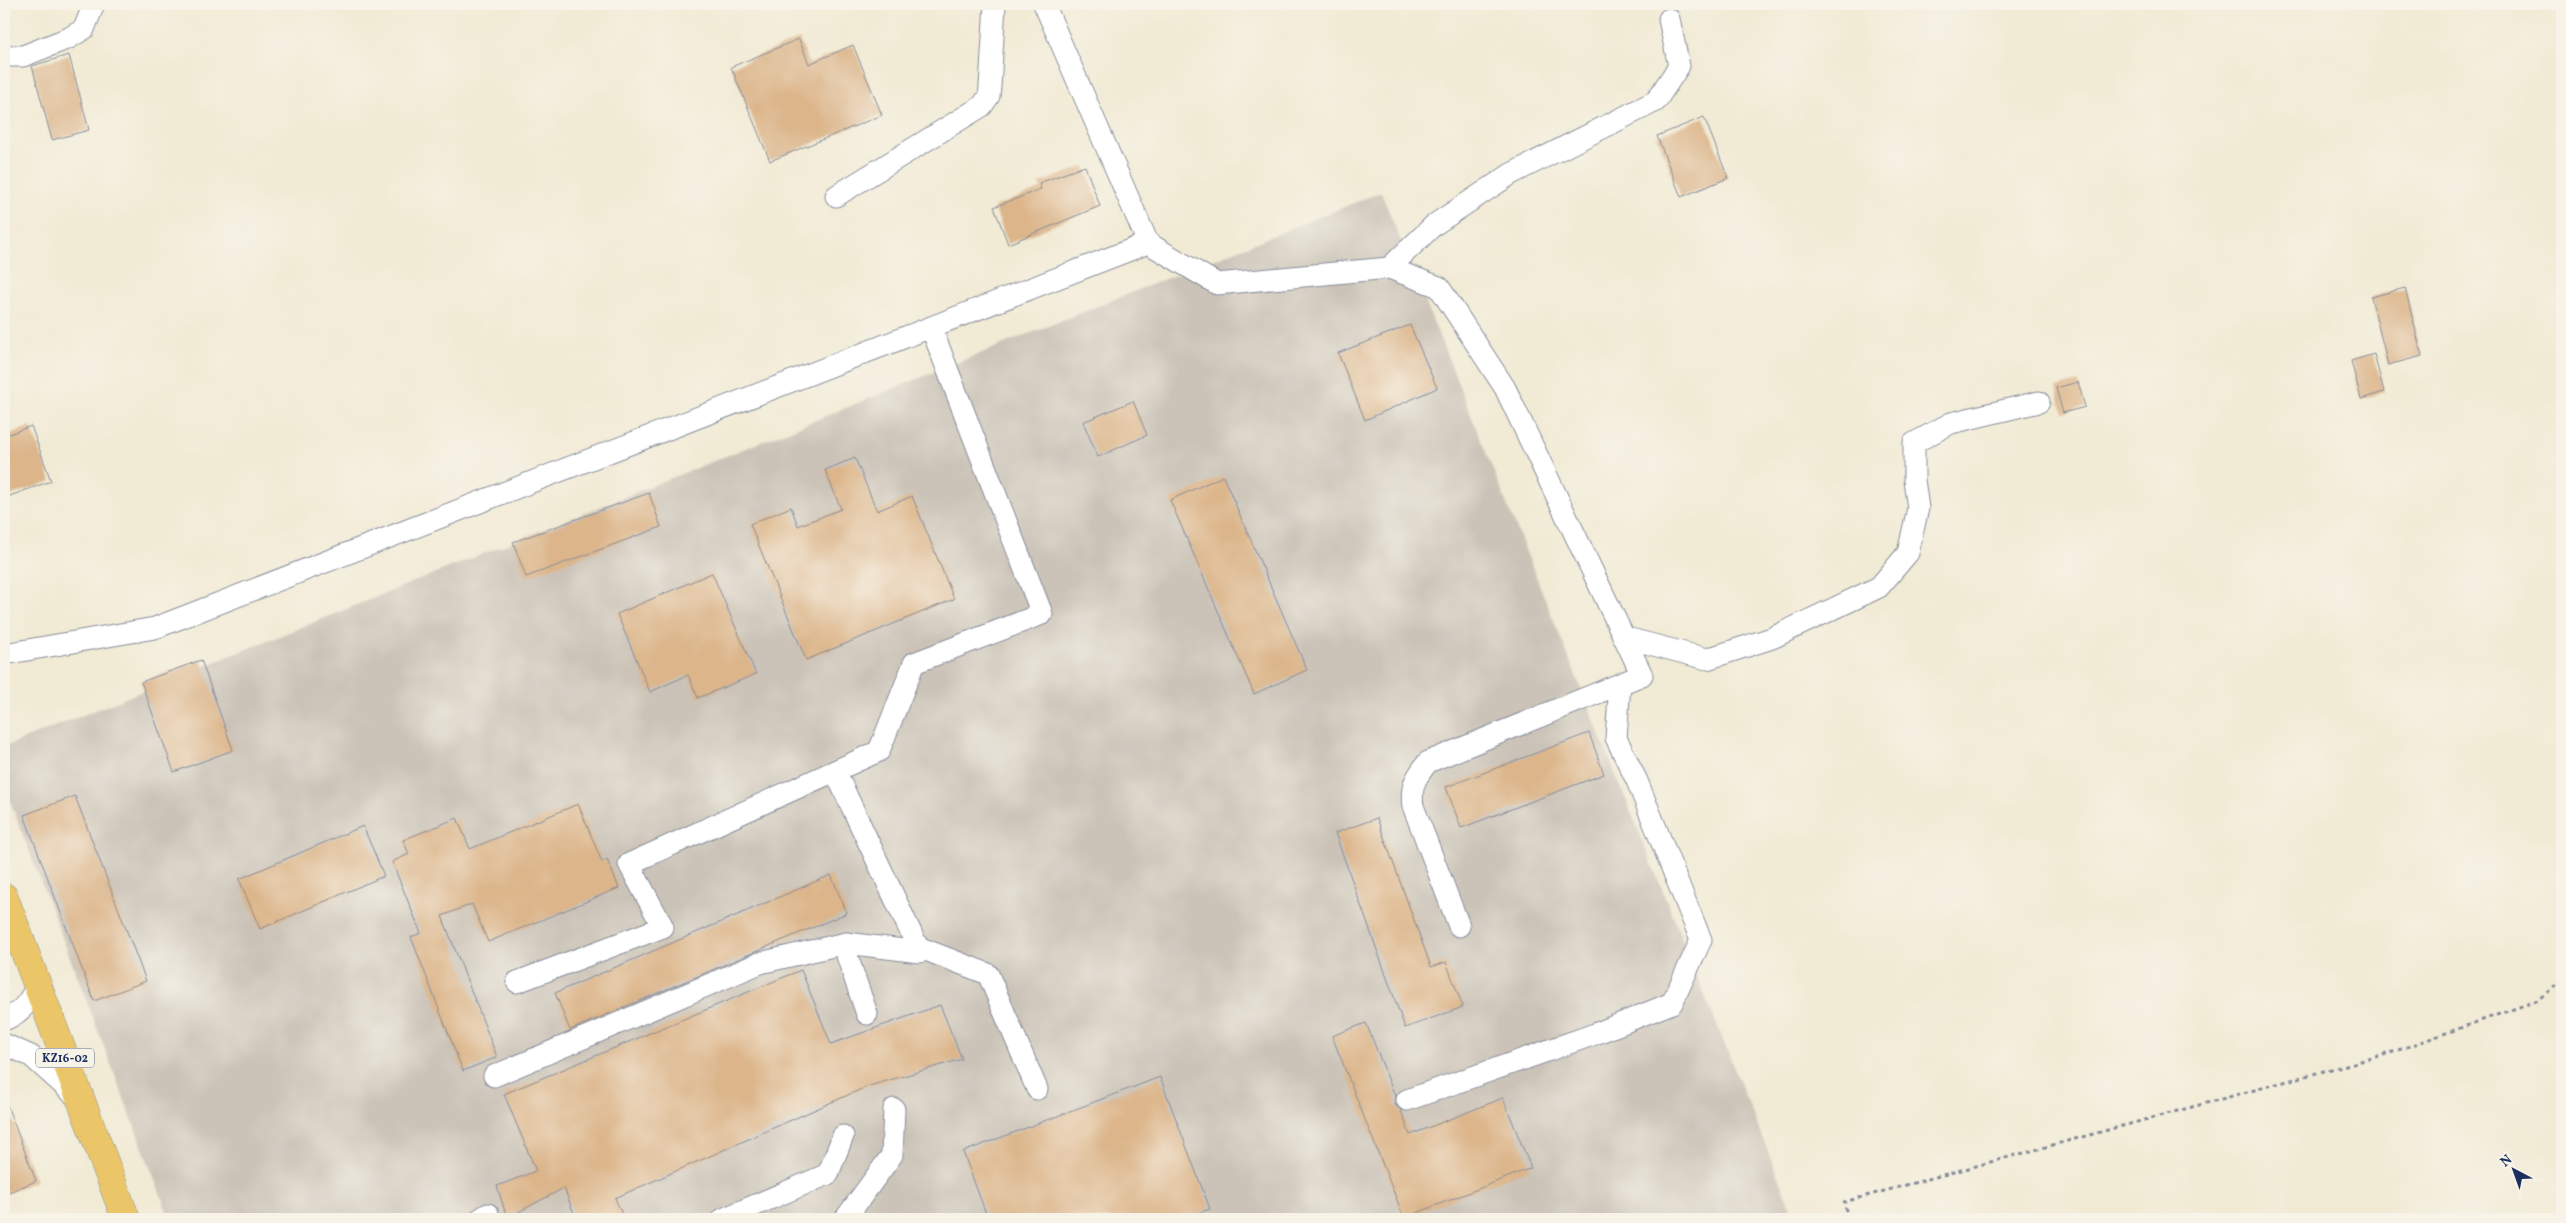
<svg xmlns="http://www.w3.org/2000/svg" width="2566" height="1223" viewBox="0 0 2566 1223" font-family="Vollkorn,serif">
  <rect width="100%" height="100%" fill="#f7f3e8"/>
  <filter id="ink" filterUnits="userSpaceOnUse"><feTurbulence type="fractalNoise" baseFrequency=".02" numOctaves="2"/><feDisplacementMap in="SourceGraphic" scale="10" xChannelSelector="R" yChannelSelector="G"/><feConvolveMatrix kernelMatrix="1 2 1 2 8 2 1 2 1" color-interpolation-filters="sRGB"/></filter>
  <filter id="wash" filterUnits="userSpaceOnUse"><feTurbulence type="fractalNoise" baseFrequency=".0096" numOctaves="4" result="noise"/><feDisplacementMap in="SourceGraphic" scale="20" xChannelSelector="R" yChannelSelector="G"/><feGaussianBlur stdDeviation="1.12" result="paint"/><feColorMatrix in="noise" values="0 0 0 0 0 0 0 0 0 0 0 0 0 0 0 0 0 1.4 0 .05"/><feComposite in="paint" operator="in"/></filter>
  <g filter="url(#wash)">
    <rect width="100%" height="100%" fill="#f1ead4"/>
    <!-- industrial -->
    <path fill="#cbc3b8" d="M1381 192 1795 1219H170L4 785V747Z"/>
    <g id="blocks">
      <!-- building -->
      <path fill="#dcb58a" d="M799 39 809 64 853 45 882 115 770 161 731 67Z
        M69 55 89 130 52 140 32 66Z
        M1704 117 1728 178 1681 197 1657 136Z
        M1085 166 1100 206 1008 244 994 207 1041 189 1039 183Z
        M2405 288 2422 356 2388 365 2371 297Z
        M1410 325 1437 388 1365 420 1338 353Z
        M2374 354 2384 392 2361 399 2351 361Z
        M2078 382 2085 407 2063 413 2056 388Z
        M1133 401 1147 435 1098 457 1083 422Z
        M31 426 51 481 4 498V436Z
        M855 458 877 511 912 496 954 599 806 660 750 524 791 507 798 526 841 509 825 470Z
        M1223 476 1307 670 1254 694 1170 500Z
        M649 493 661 527 526 577 513 542Z
        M712 573 756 674 698 698 688 675 650 692 617 614Z
        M201 660 233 750 174 772 141 682Z
        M1589 733 1604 774 1461 828 1446 787Z
        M75 796 146 981 94 1001 24 815Z
        M578 804 602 862 607 859 619 888 488 942 472 904 442 916 497 1057 463 1071 411 937 421 933 392 862 409 854 403 840 457 818 470 849Z
        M1377 818 1431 967 1446 962 1463 1007 1405 1028 1335 833Z
        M363 826 384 876 260 929 239 879Z
        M831 875 847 913 570 1030 555 993Z
        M801 970 831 1044 940 1005 962 1059 866 1087 615 1198 624 1219H576L564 1188 507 1218 497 1186 536 1171 504 1094Z
        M1366 1023 1395 1096V1105L1401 1110 1410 1135 1503 1098 1531 1168 1404 1218 1332 1036Z
        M1160 1077 1210 1209 1182 1219H988L963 1152Z
        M5 1100 36 1181 4 1194V1101Z"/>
    </g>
  </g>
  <g filter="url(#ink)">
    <use href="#blocks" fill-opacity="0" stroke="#868c99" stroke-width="1"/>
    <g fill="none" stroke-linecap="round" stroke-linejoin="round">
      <defs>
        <path id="minor" d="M1044 4 1148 243 1217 284 1389 268 1439 287 1505 388 1642 675 1428 762C1416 777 1410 786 1413 806L1459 926
          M4 56H23L69 38 84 29 94 4
          M836 196 982 106 989 96 990 87 995 4
          M1389 268 1434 225 1511 174 1656 101 1679 66 1669 19
          M1623 637 1707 659 1772 638 1879 587 1908 553 1918 508 1914 480V443L1951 423 2039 402
          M4 654 155 628 1148 243
          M843 944 867 1014
          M918 947 988 974 1037 1089
          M517 982 663 927 629 864 879 751 914 663 1042 614 931 327
          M4 1020C20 1014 31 1000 37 984
          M4 1044 31 1056 81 1101
          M494 1076 760 963 846 943 920 952 835 771
          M1407 1100 1595 1034 1672 1003 1701 940 1637 781 1616 738 1620 684
          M480 1219 488 1214
          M723 1219 828 1174 843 1136
          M845 1219 892 1155 894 1109"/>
        <path id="major" d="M4 897 126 1219"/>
      </defs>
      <!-- minor casing -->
      <use href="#minor" stroke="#868c99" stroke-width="23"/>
      <!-- major casing -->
      <use href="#major" stroke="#868c99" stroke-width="29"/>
      <!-- path -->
      <path stroke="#868c99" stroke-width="3" stroke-dasharray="4 4" stroke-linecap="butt" d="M1848 1219 1844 1202 2390 1053 2536 1001 2562 981"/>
      <!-- minor -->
      <use href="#minor" stroke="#fff" stroke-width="21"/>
      <!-- major -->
      <use href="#major" stroke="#ebc669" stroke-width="28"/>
    </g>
  </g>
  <g text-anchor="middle" stroke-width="5" stroke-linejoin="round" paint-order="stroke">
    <!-- shield labels -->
    <rect fill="#f7f3e8" stroke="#5d6a87" stroke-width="1" x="36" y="1048.5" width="58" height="19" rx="4"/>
    <g font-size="12" font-weight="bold" fill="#1b2f5e">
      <text x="65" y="1062">KZ16-02</text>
    </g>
  </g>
  <!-- margin -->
  <rect width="2566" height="1223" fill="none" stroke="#f7f3e8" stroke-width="20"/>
  <!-- north arrow -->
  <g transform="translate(2514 1170) rotate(319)" stroke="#f7f3e8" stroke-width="4" paint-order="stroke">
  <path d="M0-4L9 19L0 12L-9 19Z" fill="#1b2f5e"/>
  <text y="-8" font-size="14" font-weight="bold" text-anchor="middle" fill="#1b2f5e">N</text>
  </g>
</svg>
